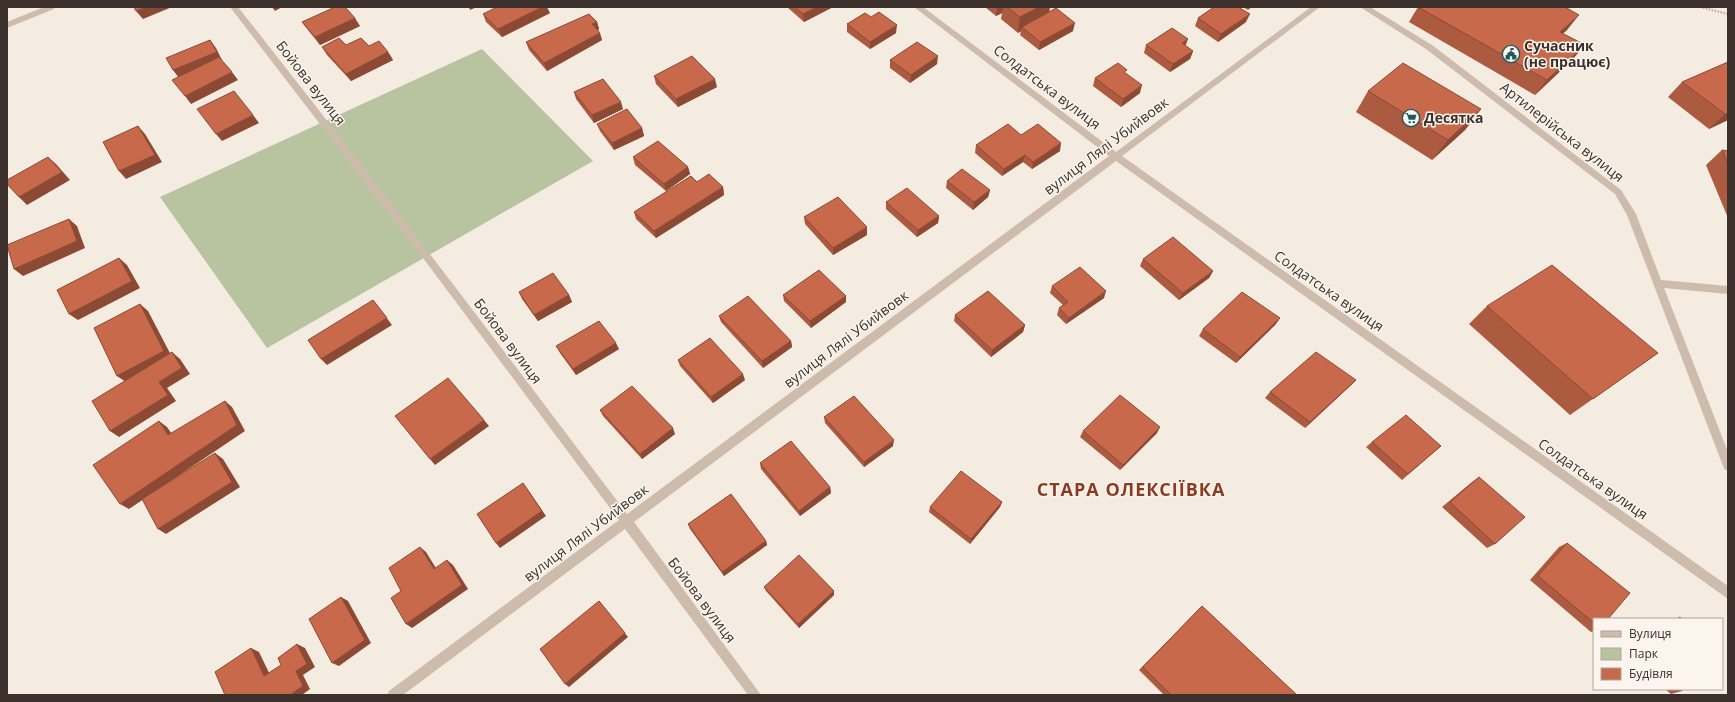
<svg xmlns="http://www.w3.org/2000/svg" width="1735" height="702" viewBox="0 0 1735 702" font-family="'Open Sans',sans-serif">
  <rect width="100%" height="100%" fill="#f4ebe1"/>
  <!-- green -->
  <path fill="#b8c4a0" d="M482 49 593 161 267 348 160 197Z"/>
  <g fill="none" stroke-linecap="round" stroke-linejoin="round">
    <!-- path -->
    <path stroke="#b9a596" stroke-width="2" stroke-dasharray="1.5 1.5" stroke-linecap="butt" d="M1700 7 1728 14"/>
    <!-- minor -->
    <path fill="#cdbbac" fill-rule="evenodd" d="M44 7H55L54 9 7 28V22Z
      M230 7H238C370 174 499 344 627 514L1109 156 914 7H923L1116 152 1311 7H1320L1122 156 1728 586V599L1116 161 634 522 761 695H748L625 529 403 695H387L389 691 619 520 429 266Z
      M1360 7H1370L1432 45 1621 190 1636 214 1661 280 1728 286V294L1664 288 1728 452V471L1724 469 1723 466 1627 215 1615 194 1426 49Z"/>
  </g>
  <!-- wall -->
  <path fill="#ac5a40" d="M787 7H833L804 22Z
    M985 7H1050L1049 12 1073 31 1039 50 1020 35 1021 31 1018 33 1001 19 1002 13 996 16Z
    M1243 7H1252L1248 10Z
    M1418 7 1567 30 1563 33 1572 60 1535 95 1409 22Z
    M550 13 502 37 486 22 483 14Z
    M871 17 896 33 870 49 847 32V24Z
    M1198 18 1246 22 1218 42 1195 26Z
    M302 22 360 26 320 45 308 30Z
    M597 22 599 29 598 30 602 40 547 71 529 50 526 42Z
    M346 45 369 46 388 52 393 60 351 81 327 55 322 47Z
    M1146 45 1193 51 1190 59 1170 72 1144 53Z
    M890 60 937 64 910 83 890 68Z
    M1728 62V120L1709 129 1668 97 1682 82Z
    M1126 73 1140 93 1121 107 1093 86 1095 78Z
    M654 76 717 87 678 107 656 84Z
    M1368 91 1481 109 1465 130 1432 160 1356 112Z
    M574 92 623 109 594 123 576 99Z
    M597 124 642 128 644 136 614 150 600 131Z
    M1021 135 1060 151 1032 169 1023 162 1002 176 975 153 976 145Z
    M1722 150 1728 151V218L1706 165Z
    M633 157 688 167 690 174 666 191 635 165Z
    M947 181 990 190 988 197 973 210 946 188Z
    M697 182 723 187 724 195 656 238 636 219 634 212Z
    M886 202 939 216 938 223 917 237 886 209Z
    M804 217 867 235 833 255 805 224Z
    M1143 259 1213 271 1209 278 1179 300 1140 266Z
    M1052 286 1104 298 1066 324 1057 315 1059 308 1063 305 1050 293Z
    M519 292 569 295 572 302 538 321 522 299Z
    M783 295 846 296V302L811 328 784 301Z
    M1487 306 1658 353 1570 415 1469 324Z
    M955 315 1025 325 1023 332 991 357 954 321Z
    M719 316 791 341 792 347 763 368 721 322Z
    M1280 318 1275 325 1236 363 1199 336 1203 329Z
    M556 346 619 349 576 375 560 353Z
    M678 360 745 380 713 403 680 366Z
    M1356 380 1350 386 1305 428 1265 398 1270 392Z
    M600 410 675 434 642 459 603 416Z
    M824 417 893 446 864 467 825 423Z
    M1083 431 1157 433 1120 470 1080 437Z
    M1372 442 1441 446 1402 480 1366 447Z
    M760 463 830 487 831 493 800 516 761 469Z
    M1479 477 1495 544 1487 548 1442 507 1472 482Z
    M1002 502 1000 507 970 544 929 512 930 507Z
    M688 524 766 541 767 545 724 576 690 529Z
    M1567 543 1594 619V631L1591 632 1530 580 1559 547Z
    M764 587 834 591V595L799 628 766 591Z
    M1202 606 1297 695H1164L1139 670Z
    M1665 689H1683L1682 691 1671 694Z"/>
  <!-- shaded-wall -->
  <path fill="#8c4a34" d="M146 7H172L143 19 136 11Z
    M272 7H282L275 11Z
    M469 7H477L470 10Z
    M542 7H547L550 13 502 37 498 29Z
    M817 7H833L804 22 803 14Z
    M1000 7H1003L1002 13 996 16 997 8Z
    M1039 7H1050L1048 16 1022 27 1021 31 1018 33 1020 17Z
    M1250 14 1246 22 1218 42 1221 34Z
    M1579 15 1567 30 1548 47 1560 32Z
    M355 18 360 26 320 45 315 37Z
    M597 22 599 29 595 32 592 24Z
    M1075 23 1073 31 1039 50 1040 42Z
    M897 25 896 33 870 49V42Z
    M600 33 602 40 547 71 544 63Z
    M1188 39 1185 47 1182 43Z
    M210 40 216 48 222 60 179 78 173 70Z
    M1585 45 1572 60 1535 95 1547 80Z
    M1193 51 1190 59 1170 72 1173 64Z
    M388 52 393 60 351 81 346 74Z
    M938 56 937 64 910 83 911 75Z
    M232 72 238 80 191 104 185 96Z
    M715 79 717 87 678 107 676 99Z
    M1142 85 1140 93 1121 107 1123 99Z
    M621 102 623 109 594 123 592 115Z
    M1481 109 1465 130 1432 160 1448 140Z
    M1728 113V120L1709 129 1725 114Z
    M253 115 259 123 222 141 216 134Z
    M138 126 145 134 162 162 126 179 119 171Z
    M642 128 644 136 614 150 612 143Z
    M1061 143 1060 151 1032 169 1033 162Z
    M1025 155 1023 162 1002 176 1004 169Z
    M48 157 56 164 70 180 27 205 19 197Z
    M688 167 690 174 666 191 664 184Z
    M723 187 724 195 656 238 654 231Z
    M990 190 988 197 973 210 974 202Z
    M939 216 938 223 917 237 918 230Z
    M69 219 77 226 85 248 23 276 14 269Z
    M867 227V235L833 255V248Z
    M119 258 127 265 140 288 78 320 69 314Z
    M1213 271 1209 278 1179 300 1183 293Z
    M1106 291 1104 298 1066 324 1069 318Z
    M569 295 572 302 538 321 534 315Z
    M846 296V302L811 328 810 321Z
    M373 300 392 325 327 365 321 359Z
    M140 304 148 311 172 357 126 382 117 376Z
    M1280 318 1275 325 1236 363 1240 357Z
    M1025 325 1023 332 991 357 992 350Z
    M791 341 792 347 763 368 762 361Z
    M616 343 619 349 576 375 573 369Z
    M172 352 180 359 190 374 167 388 176 401 119 437 110 431 159 382Z
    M743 374 745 380 713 403 711 397Z
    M1356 380 1350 386 1305 428 1310 422Z
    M225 401 232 407 245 431 129 509 120 504Z
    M484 420 489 426 435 465 430 459Z
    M159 421 167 427 176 440 168 435Z
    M1160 427 1157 433 1120 470 1123 465Z
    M673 428 675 434 642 459 640 454Z
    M894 440 893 446 864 467V462Z
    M215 453 223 459 240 487 166 534 158 529Z
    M523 483 546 516 500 548 496 543Z
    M830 487 831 493 800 516 799 511Z
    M1002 502 1000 507 970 544 971 539Z
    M766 541 767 545 724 576 722 572Z
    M420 547 426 552 439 573 434 569Z
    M447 560 453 565 468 589 412 628 406 624Z
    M834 591V595L799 628 798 624Z
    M341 597 348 601 371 643 339 666 332 663Z
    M599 601 628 637 569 687 565 684Z
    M297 644 305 648 315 667 303 675 310 689 302 695H290L296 671Z
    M251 648 259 652 272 679 264 676Z"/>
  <!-- building -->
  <path fill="#c8694b" stroke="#8c4a34" d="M134 7H146L136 11Z
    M335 7H345L355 18 315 37 302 22Z
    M497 7H542L498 29 483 14Z
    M795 7H817L803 14Z
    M1007 7H1039L1020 17Z
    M1214 7H1238L1250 14 1221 34 1198 18Z
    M1418 7H1565L1579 15 1560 32 1585 45 1547 80Z
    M1056 8 1075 23 1040 42 1022 27Z
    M879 12 897 25 870 42 847 24 865 13 871 17Z
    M589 14 597 22 592 24 600 33 544 63 526 42Z
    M1172 28 1188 39 1182 43 1193 51 1173 64 1146 45Z
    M339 38 346 45 361 38 369 46 379 41 388 52 346 74 322 47Z
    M210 40 217 52 173 70 166 58Z
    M917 42 938 56 911 75 890 60Z
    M692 56 715 79 676 99 654 76Z
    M219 57 232 72 185 96 172 80Z
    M1728 62V113L1725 114 1682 82Z
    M1118 63 1127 70 1124 72 1142 85 1123 99 1095 78Z
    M1403 63 1481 109 1448 140 1368 91Z
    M603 79 621 102 592 115 574 92Z
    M234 91 253 115 216 134 197 109Z
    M627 109 642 128 612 143 597 124Z
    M1008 124 1021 135 1038 124 1061 143 1033 162 1025 155 1004 169 976 145Z
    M138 126 155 155 119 171 103 142Z
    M658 141 688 167 664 184 633 157Z
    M1722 150 1728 151V164Z
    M48 157 62 172 19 197 7 184V180Z
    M962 169 990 190 974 202 947 181Z
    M709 174 723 187 654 231 634 212 691 176 697 182Z
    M907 188 939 216 918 230 886 202Z
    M838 197 867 227 833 248 804 217Z
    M69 219 77 241 14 269 7 245Z
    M1173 237 1213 271 1183 293 1143 259Z
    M119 258 132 281 69 314 57 290Z
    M1552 265 1658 353 1593 399 1487 306Z
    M1080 267 1106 291 1069 318 1059 308 1068 302 1052 286Z
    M819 270 846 296 810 321 783 295Z
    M553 273 569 295 534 315 519 292Z
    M988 291 1025 325 992 350 955 315Z
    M1242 292 1280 318 1240 357 1203 329Z
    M748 296 791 341 762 361 719 316Z
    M373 300 387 318 321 359 308 340Z
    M140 304 164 351 117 376 94 328Z
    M599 321 616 343 573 369 556 346Z
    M710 338 743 374 711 397 678 360Z
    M172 352 182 368 159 382 168 395 110 431 92 401Z
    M1316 352 1356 380 1310 422 1270 392Z
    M448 378 484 420 430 459 395 416Z
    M632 386 673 428 640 454 600 410Z
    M1120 395 1160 427 1123 465 1083 431Z
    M854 396 894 440 864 462 824 417Z
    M225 401 237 425 120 504 93 465 159 421 168 435Z
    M1406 415 1441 446 1408 474 1372 442Z
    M791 441 830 487 799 511 760 463Z
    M215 453 232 482 158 529 142 499Z
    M961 471 1002 502 971 539 930 507Z
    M1479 477 1525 517 1495 544 1450 502Z
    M523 483 542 511 496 543 477 514Z
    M731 494 766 541 722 572 688 524Z
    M1567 543 1630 593 1608 619H1594V623L1538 576Z
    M420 547 434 569 447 560 462 585 406 624 391 598 401 591 389 568Z
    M799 555 834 591 798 624 764 587Z
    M341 597 365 640 332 663 309 619Z
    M599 601 625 633 565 684 540 649Z
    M1202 606 1297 695H1171L1143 667Z
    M1680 617 1682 619H1677Z
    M297 644 307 664 296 671 303 686 290 695H225L215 672 251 648 264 676 281 665 278 658Z"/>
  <!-- icons -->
  <defs>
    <symbol id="civic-ring" viewBox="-11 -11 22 22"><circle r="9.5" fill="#fbf5ee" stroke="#1f5a5e" stroke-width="1.5"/><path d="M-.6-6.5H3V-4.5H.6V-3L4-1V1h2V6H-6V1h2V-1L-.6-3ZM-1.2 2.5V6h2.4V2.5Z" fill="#1f5a5e"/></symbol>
    <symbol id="supermarket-ring" viewBox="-11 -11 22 22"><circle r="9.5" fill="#fbf5ee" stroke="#1f5a5e" stroke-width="1.5"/><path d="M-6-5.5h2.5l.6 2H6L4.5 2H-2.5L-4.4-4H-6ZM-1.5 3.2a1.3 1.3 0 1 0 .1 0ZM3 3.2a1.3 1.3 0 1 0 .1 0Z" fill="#1f5a5e"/></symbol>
  </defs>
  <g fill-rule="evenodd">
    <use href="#civic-ring" x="1501" y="44" width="20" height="20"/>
    <use href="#supermarket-ring" x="1401" y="108" width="20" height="20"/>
  </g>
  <g text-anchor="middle" stroke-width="3" stroke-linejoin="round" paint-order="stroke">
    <!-- poi labels -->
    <g font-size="14" font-weight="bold" fill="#3b302b" stroke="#fbf5ee" text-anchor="start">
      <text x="1524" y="51">Сучасник<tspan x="1524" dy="16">(не працює)</tspan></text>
      <text x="1424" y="123">Десятка</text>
    </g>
    <!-- street labels -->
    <g font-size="14" fill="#3b302b" stroke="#fbf5ee">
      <text transform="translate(311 83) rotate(52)" y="5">Бойова вулиця</text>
      <text transform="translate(1047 87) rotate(37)" y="5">Солдатська вулиця</text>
      <text transform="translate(1562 132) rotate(38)" y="5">Артилерійська вулиця</text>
      <text transform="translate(1106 146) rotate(-37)" y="5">вулиця Лялі Убийвовк</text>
      <text transform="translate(1329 291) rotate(35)" y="5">Солдатська вулиця</text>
      <text transform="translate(846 339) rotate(-37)" y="5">вулиця Лялі Убийвовк</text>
      <text transform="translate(508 341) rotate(53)" y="5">Бойова вулиця</text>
      <text transform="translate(1593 479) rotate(35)" y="5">Солдатська вулиця</text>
      <text transform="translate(586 533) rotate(-37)" y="5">вулиця Лялі Убийвовк</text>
      <text transform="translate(702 600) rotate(53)" y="5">Бойова вулиця</text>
    </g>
    <!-- district labels -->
    <g font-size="18" font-weight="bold" letter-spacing="1" fill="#8c3b22" stroke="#fbf5ee">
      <text x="1131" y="496">СТАРА ОЛЕКСІЇВКА</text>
    </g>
  </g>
  <!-- border -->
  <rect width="1735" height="702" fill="none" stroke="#3b302b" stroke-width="16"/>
  <!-- legend -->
  <rect x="1593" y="618" width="130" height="72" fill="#fbf5ee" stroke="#aea6a0"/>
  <rect x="1601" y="631" width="20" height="6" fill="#cdbbac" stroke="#aea6a0"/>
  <text x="1629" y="638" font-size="12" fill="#3b302b">Вулиця</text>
  <rect x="1601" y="648" width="20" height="12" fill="#b8c4a0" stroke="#aea6a0"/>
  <text x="1629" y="658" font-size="12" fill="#3b302b">Парк</text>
  <rect x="1601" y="668" width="20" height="12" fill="#c8694b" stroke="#aea6a0"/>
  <text x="1629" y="678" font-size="12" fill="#3b302b">Будівля</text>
</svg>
